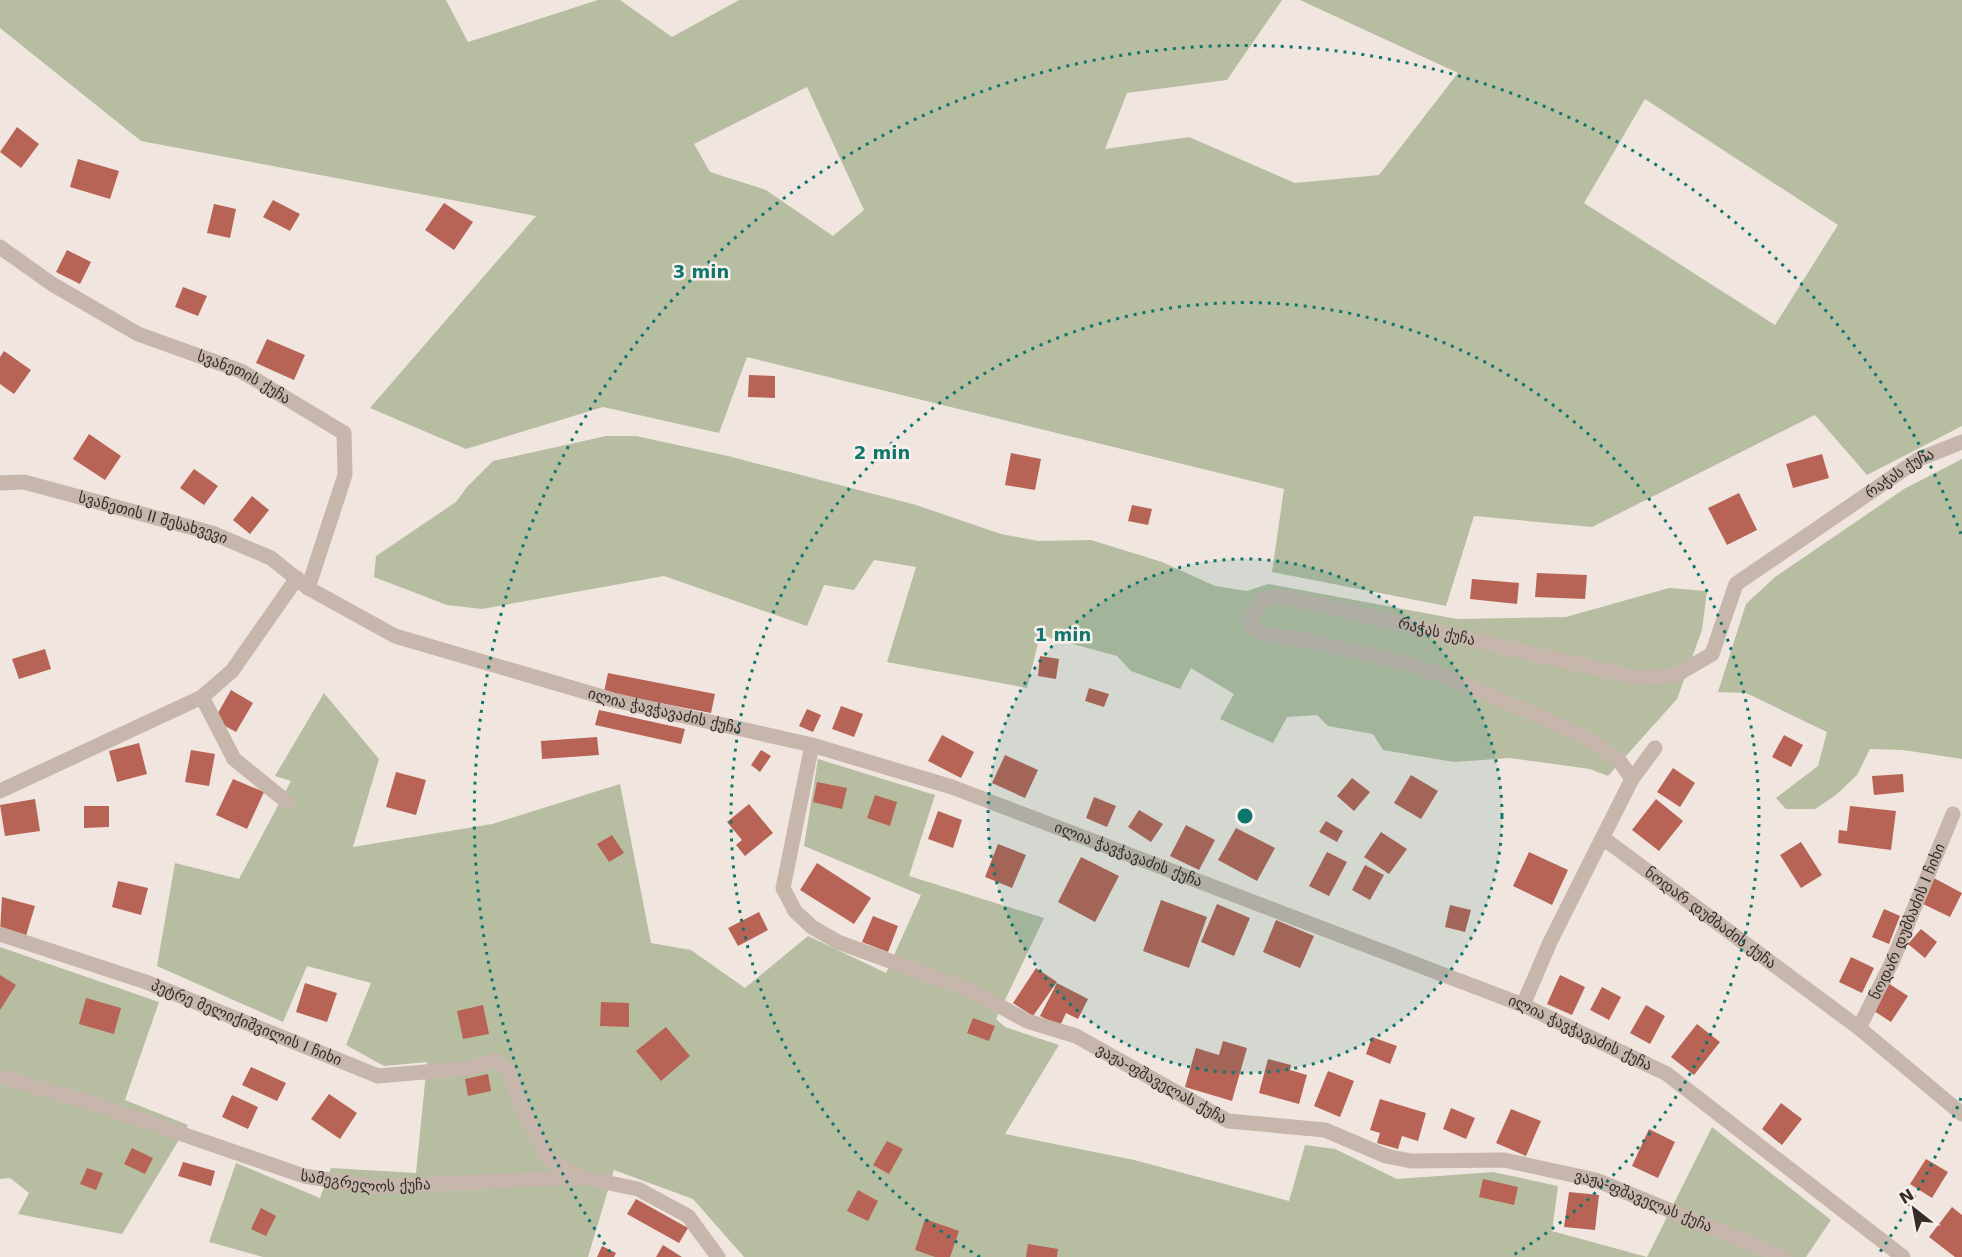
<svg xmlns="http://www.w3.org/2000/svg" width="1962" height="1257" viewBox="0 0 1962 1257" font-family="'DejaVu Sans','Noto Sans Georgian',sans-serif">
  <rect width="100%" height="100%" fill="#f0e6df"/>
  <!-- green -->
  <path fill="#b7bda1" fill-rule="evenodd" d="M0 0H446L468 42 598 0H620L672 37 739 0H1282L1227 80 1127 93 1105 149 1189 137 1295 183 1379 175 1458 73 1300 0H1962V426L1867 475 1815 415 1592 527 1474 516 1446 606 1272 572 1284 489 747 357 719 433 603 407 466 449 370 408 536 216 141 141 0 28ZM807 87 864 210 833 236 766 190 710 172 694 144ZM1645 99 1838 225 1775 325 1584 203Z
    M606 436H636L728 456 916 505 1001 534 1038 541 1091 540 1162 562 1215 586 1247 591 1268 584 1457 619 1566 617 1669 588 1707 591 1702 630 1677 699 1608 776 1590 769 1510 758 1454 762 1383 750 1373 734 1328 726 1317 715 1287 717 1273 743 1220 719 1234 694 1191 668 1180 689 1131 671 1117 656 1040 635 1027 688 887 662 916 567 874 560 854 590 824 585 807 626 664 576 482 609 447 605 374 577 376 556 456 502 467 487 493 461Z
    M1962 459V759L1903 750 1870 749 1857 775 1836 795 1815 809H1786L1776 798 1818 766 1827 732 1746 693 1718 692 1746 604 1775 577 1904 489Z
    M324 693 379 759 353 847 492 824 620 784 651 943 691 950 745 988 808 936 886 973 921 895 804 846 818 759 935 795 909 876 1044 918 996 1019 1005 1027 1059 1045 1005 1134 1134 1160 1289 1201 1305 1145 1335 1149 1397 1179 1493 1172 1558 1186 1552 1231 1647 1257 1712 1127 1831 1220 1806 1257H744L693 1199 614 1170 588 1257H263L209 1242 236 1163 320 1198 331 1168 416 1173 427 1062 384 1066 346 1045 371 983 307 966 283 1022 157 966 175 863 239 879 291 781 275 776Z
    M0 947 159 1002 125 1100 188 1125 122 1234 18 1214 29 1193 10 1178 0 1179Z"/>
  <!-- building -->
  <path fill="#b76356" d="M17 127 39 144 21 168 0 152Z
    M78 159 119 171 110 199 70 187Z
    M273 200 300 214 290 231 263 217Z
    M444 203 473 222 454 250 425 230Z
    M214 204 236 209 230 238 207 233Z
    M67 250 91 262 80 284 56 272Z
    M183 287 207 296 198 316 175 307Z
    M267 339 305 355 294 380 256 363Z
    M4 351 31 370 14 394 0 384V357Z
    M749 375 775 376V398L748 397Z
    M89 434 121 456 105 480 73 459Z
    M1011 453 1041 459 1035 490 1005 485Z
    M1822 454 1829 478 1793 488 1786 464Z
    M194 469 218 486 204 505 180 488Z
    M1739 493 1757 530 1727 545 1708 508Z
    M252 496 269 510 250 534 233 520Z
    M1132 505 1152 509 1148 525 1128 521Z
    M1537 573 1587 575 1585 599 1535 597Z
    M1472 579 1519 583 1517 604 1470 599Z
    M45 649 51 669 19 679 12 659Z
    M1040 656 1059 659 1056 679 1038 676Z
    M608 673 715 694 711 713 604 692Z
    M1089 688 1109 694 1104 707 1085 701Z
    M231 690 253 703 236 732 214 720Z
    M841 706 863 714 854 737 832 729Z
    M807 709 821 715 813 732 799 726Z
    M599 710 685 729 681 744 595 725Z
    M942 735 974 752 961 778 928 761Z
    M1784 735 1803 745 1791 767 1772 757Z
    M597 737 599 755 542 759 541 741Z
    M139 743 147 774 117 782 109 751Z
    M191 750 215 754 209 786 185 782Z
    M761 750 771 756 760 772 751 765Z
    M1005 755 1038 770 1025 798 992 783Z
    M1673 768 1695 783 1680 807 1657 792Z
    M396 772 426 780 416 815 386 807Z
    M1903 774 1904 792 1874 795 1872 776Z
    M1411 775 1438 791 1421 819 1394 803Z
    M1352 778 1370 792 1354 811 1337 796Z
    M233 779 264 792 247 829 216 815Z
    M817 782 847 788 842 809 813 802Z
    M875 795 897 802 890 826 867 818Z
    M1094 797 1116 806 1107 827 1086 818Z
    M35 799 40 831 5 836 0 805Z
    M1656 799 1683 821 1659 851 1632 830Z
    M749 804 773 833 745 856 736 845 742 840 727 822Z
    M84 806H109V827L84 828Z
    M1850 806 1896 811 1891 850 1838 843 1839 830 1847 831Z
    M1139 810 1163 824 1151 842 1128 827Z
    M938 811 962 820 953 848 928 839Z
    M1326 821 1343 831 1337 842 1319 832Z
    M1186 825 1215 840 1199 870 1170 856Z
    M1236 828 1275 848 1257 881 1218 860Z
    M1381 832 1407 849 1389 874 1364 857Z
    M612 835 624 853 609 862 597 844Z
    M1801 842 1822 875 1801 888 1780 855Z
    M998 844 1026 855 1012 888 985 877Z
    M1327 852 1347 862 1329 896 1309 886Z
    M1529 852 1568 870 1552 905 1513 886Z
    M1081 857 1119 876 1095 922 1058 902Z
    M817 863 871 898 854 924 800 890Z
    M1365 865 1384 875 1370 900 1352 890Z
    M1932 877 1962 893 1950 917 1919 902Z
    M118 881 148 888 141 915 112 907Z
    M2 897 35 906 25 939 0 932Z
    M1161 900 1207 917 1189 968 1143 951Z
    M1217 904 1250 918 1234 956 1201 942Z
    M1450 905 1471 910 1465 932 1445 927Z
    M1884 909 1900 916 1889 944 1872 937Z
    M759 912 768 930 738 946 728 928Z
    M873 916 898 926 888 952 862 942Z
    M1276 920 1314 936 1300 968 1263 952Z
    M1921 929 1937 942 1925 958 1908 944Z
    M1851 957 1874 968 1862 993 1839 982Z
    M1036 968 1057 982 1033 1016 1013 1003Z
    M0 975 16 985 0 1010Z
    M1560 975 1585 987 1572 1015 1547 1004Z
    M305 983 337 993 327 1022 296 1012Z
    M1057 983 1088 999 1078 1019 1066 1013 1060 1026 1040 1016Z
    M1888 983 1908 996 1891 1022 1871 1009Z
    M1602 987 1621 997 1609 1020 1590 1010Z
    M86 998 121 1008 114 1034 79 1024Z
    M601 1002 629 1003V1027L600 1026Z
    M483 1005 489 1034 463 1039 457 1011Z
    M1646 1005 1665 1016 1650 1044 1630 1033Z
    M973 1018 995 1026 989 1041 967 1033Z
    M1697 1024 1720 1042 1694 1075 1671 1057Z
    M666 1027 690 1056 661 1081 636 1051Z
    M1372 1037 1397 1046 1390 1064 1366 1054Z
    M1223 1041 1247 1048 1232 1101 1185 1087 1196 1048 1219 1055Z
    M1268 1059 1291 1065 1290 1070 1307 1075 1299 1104 1259 1093Z
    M251 1067 286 1083 277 1101 242 1085Z
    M1328 1071 1354 1081 1340 1117 1314 1106Z
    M488 1074 491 1091 468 1096 465 1079Z
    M329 1094 357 1113 340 1139 311 1119Z
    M232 1095 258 1107 248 1129 222 1117Z
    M1380 1099 1426 1113 1418 1141 1402 1136 1398 1149 1377 1143 1380 1133 1370 1130Z
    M1781 1103 1802 1119 1782 1145 1762 1129Z
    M1451 1108 1475 1118 1466 1139 1443 1129Z
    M1511 1109 1541 1121 1526 1156 1496 1143Z
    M1649 1129 1675 1142 1658 1178 1632 1166Z
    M887 1141 903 1149 889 1174 873 1165Z
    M132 1148 153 1158 145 1174 124 1164Z
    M1926 1159 1948 1172 1932 1198 1910 1184Z
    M183 1162 215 1171 211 1186 178 1176Z
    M87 1168 103 1173 96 1190 80 1184Z
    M1483 1179 1518 1187 1514 1205 1479 1197Z
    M858 1190 878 1201 868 1221 847 1211Z
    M1569 1192 1599 1195 1595 1230 1564 1227Z
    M636 1199 688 1228 679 1243 627 1214Z
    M1952 1207 1962 1215V1257H1955L1929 1237Z
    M261 1208 276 1216 266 1236 251 1229Z
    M925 1219 959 1231 950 1257H935L915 1250Z
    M1028 1244 1058 1249 1057 1257H1026Z
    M663 1245 682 1257H656Z
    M602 1246 616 1253 614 1257H597Z"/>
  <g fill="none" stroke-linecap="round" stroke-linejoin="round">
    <!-- minor -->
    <g stroke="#c7b6ac" stroke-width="15">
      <path id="s1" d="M0 247 52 284 138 334 241 371 344 433 345 475 308 588"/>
      <path id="s2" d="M0 483 24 482 212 533 271 558 308 588 395 636 613 700 812 745 952 787 1523 1005 1667 1074 1903 1257"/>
      <path d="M202 697 234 759 287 802"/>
      <path id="s3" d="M812 745 783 888 795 911 812 927 838 942 972 991 1027 1021 1076 1036 1228 1121 1325 1130 1386 1156 1411 1161 1504 1160 1596 1180 1783 1257"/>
      <path id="s4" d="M1632 779 1619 760 1587 738 1500 699 1417 666 1310 641 1263 634 1250 626V619L1263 599 1281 596 1638 678 1676 675 1712 654 1736 584 1919 459 1962 442"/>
      <path d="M0 791 202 697 232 671 297 578"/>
      <path id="s5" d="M1603 838 1859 1028 1962 1114"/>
      <path id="s6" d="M0 934 146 982 378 1076 471 1068 496 1060 509 1072 523 1111 548 1158 580 1177"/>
      <path d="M1523 1005 1550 942 1632 779 1655 748"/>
      <path id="s7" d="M1859 1028 1892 962 1953 814"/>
      <path id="s8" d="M0 1077 95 1104 304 1176 374 1187 580 1177 638 1189 688 1216 718 1257"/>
    </g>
  </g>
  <!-- distance rings -->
  <circle cx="1245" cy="816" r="257" fill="#0f766e" fill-opacity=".12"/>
  <g fill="none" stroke="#0f766e" stroke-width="3" stroke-dasharray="3 6">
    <circle cx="1245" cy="816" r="257"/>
    <path d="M980 1257A514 514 0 1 1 1510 1257"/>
    <path d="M1961 1098A770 770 0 0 1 1880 1252M610 1252A770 770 0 1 1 1961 534"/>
  </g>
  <g text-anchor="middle" stroke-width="5" stroke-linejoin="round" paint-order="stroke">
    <!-- street labels -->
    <g font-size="15" fill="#362d2a" stroke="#f8f1eb">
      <text dy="5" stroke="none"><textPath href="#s1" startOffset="278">სვანეთის ქუჩა</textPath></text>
      <text dy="5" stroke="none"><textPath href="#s4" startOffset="1186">რაჭას ქუჩა</textPath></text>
      <text dy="5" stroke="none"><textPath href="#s2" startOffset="158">სვანეთის II შესახვევი</textPath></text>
      <text dy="5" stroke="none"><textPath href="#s4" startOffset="628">რაჭას ქუჩა</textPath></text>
      <text dy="5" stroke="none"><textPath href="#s2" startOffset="710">ილია ჭავჭავაძის ქუჩა</textPath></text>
      <text dy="5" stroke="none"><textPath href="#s2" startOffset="1196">ილია ჭავჭავაძის ქუჩა</textPath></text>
      <text dy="5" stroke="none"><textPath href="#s5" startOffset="134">ნოდარ დუმბაძის ქუჩა</textPath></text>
      <text dy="5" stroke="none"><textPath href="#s7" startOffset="117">ნოდარ დუმბაძის I ჩიხი</textPath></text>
      <text dy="5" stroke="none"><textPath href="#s6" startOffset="262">პეტრე მელიქიშვილის I ჩიხი</textPath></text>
      <text dy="5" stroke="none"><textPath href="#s2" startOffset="1682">ილია ჭავჭავაძის ქუჩა</textPath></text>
      <text dy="5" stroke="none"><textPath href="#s3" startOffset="580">ვაჟა-ფშაველას ქუჩა</textPath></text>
      <text dy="5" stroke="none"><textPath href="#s8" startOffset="382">სამეგრელოს ქუჩა</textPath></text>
      <text dy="5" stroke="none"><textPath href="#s3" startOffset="1084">ვაჟა-ფშაველას ქუჩა</textPath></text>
    </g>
  </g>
  <circle cx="1245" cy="816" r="9" fill="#0f766e" stroke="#f8f1eb" stroke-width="3"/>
  <g font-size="18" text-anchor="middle" font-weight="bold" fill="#0f766e" stroke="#f8f1eb" stroke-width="5" stroke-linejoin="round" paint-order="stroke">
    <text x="701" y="278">3 min</text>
    <text x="882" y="459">2 min</text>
    <text x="1063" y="641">1 min</text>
  </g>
  <!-- north arrow -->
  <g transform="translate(1914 1209) rotate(329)" stroke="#f8f1eb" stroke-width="4.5" paint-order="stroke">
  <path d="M0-4.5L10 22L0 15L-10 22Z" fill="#362d2a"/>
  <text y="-9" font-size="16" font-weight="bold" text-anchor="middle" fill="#362d2a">N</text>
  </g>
</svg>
